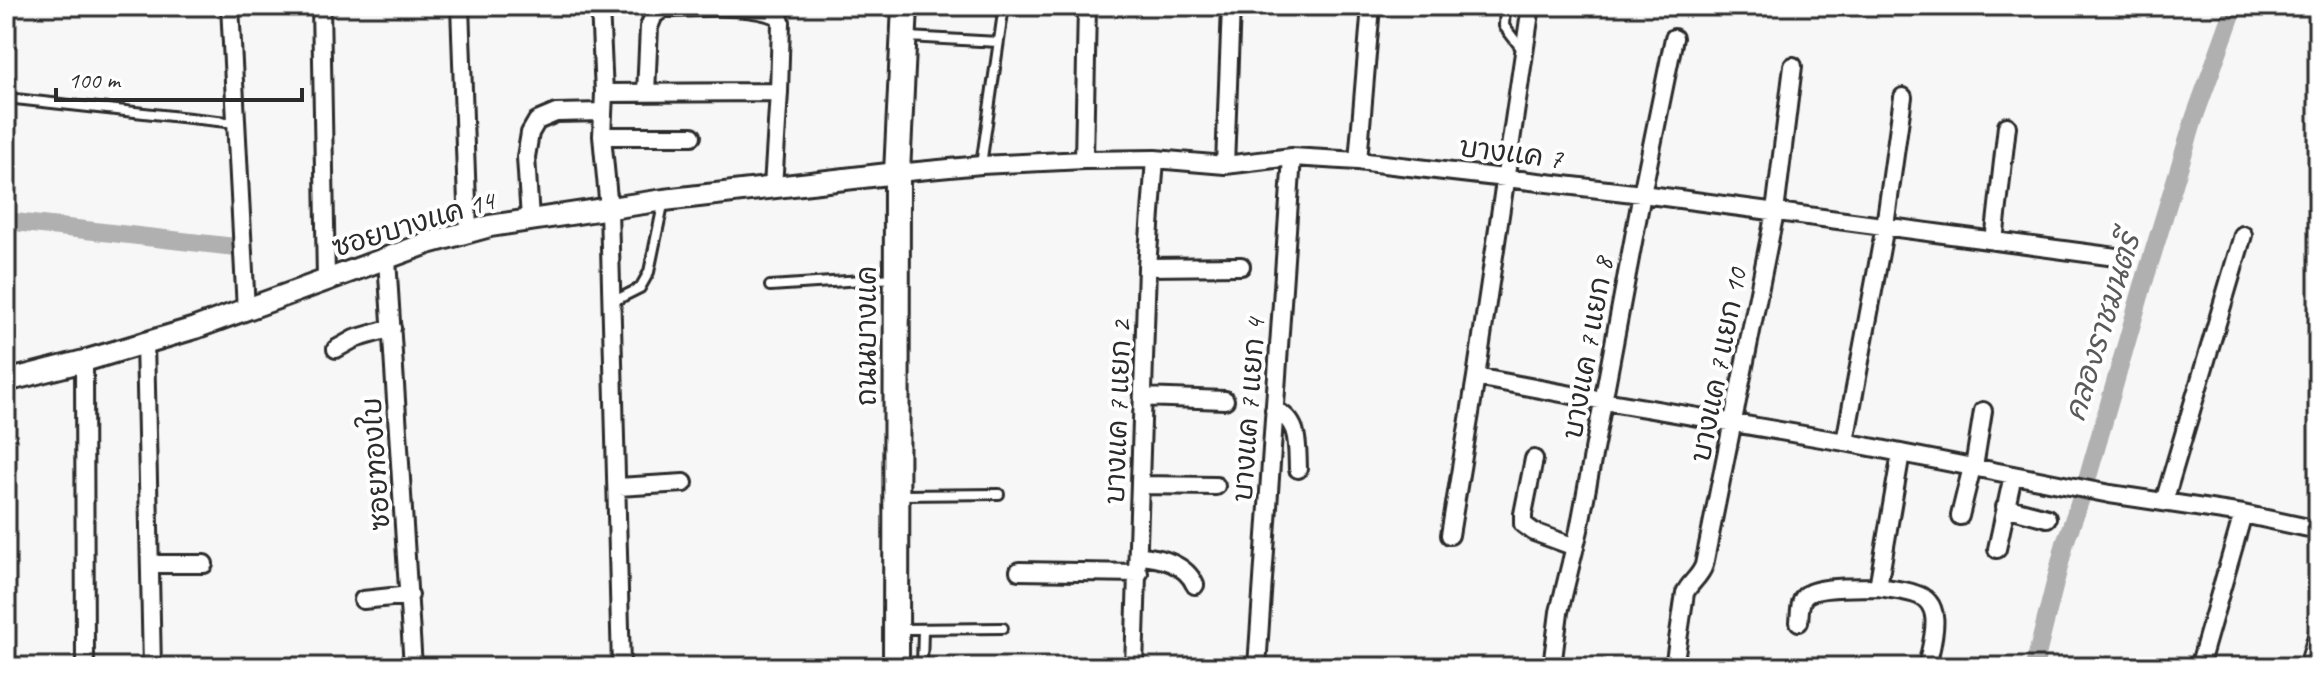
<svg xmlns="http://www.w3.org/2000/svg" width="2324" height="673" viewBox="0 0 2324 673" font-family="Caveat,'Playpen Sans Thai',sans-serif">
  <rect width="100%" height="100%" fill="#f7f7f7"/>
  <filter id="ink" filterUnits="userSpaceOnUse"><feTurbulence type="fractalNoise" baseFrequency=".0125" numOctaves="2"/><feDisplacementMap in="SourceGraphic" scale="16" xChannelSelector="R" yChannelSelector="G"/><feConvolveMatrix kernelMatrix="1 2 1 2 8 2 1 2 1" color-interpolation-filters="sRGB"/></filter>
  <g filter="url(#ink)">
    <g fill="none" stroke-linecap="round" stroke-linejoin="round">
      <!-- canal -->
      <path stroke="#b0b0b0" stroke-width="18" d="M6 221 235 247
        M2034 667 2065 543 2085 487 2142 289 2195 116 2235 6"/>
      <defs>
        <path id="service" d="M1505 6 1504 26 1524 52
          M908 37 998 42
          M6 98 236 123
          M981 165 1004 6
          M770 286 893 278
          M612 302 640 288 649 272 664 200
          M901 495 999 494
          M901 629 1003 628
          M922 667 923 629"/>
        <path id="minor" d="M230 6 246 310
          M321 6 326 279
          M460 6 468 231
          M600 6 604 93 602 136 609 209 621 667
          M604 93 779 92
          M646 93 649 27 654 15 664 8C697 8 750 2 779 16L781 22 779 92 773 187
          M602 136H692
          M1084 160 1087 6
          M1358 161 1371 6
          M1225 165 1231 6
          M897 173 981 165 1084 160 1155 159 1225 165 1292 157 1358 161 1642 194 2116 257
          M530 219 526 157 530 133 537 121 556 113 603 112
          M1994 241 2007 126
          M387 259 413 667
          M1147 267 1241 266
          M145 341 152 667
          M336 349 354 339 392 328
          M84 361 85 667
          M1476 377 1604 401 1845 442 2110 494 2243 514 2318 530
          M1143 397 1225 400
          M1274 410C1300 420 1297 445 1298 469
          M1845 442 1885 226 1903 97
          M1901 453 1878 587C1890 589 1904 590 1915 594 1947 603 1931 644 1927 667
          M1534 459 1523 514V524L1534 532 1575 547
          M1974 467 1983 411
          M1140 485 1216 486
          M618 487 684 483
          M2164 502 2243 235
          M2005 507 2047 518
          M1960 516 1972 467
          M1450 535 1476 377 1531 6
          M1997 549 2013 475
          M1139 556C1160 557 1186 564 1195 585
          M150 564H204
          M1019 571 1139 573
          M363 600 410 595
          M1799 622C1800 614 1799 602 1805 596 1817 585 1861 588 1878 587
          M1134 667 1147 267 1155 159
          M1257 667 1292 157
          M1552 667 1559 612 1579 530 1642 194 1674 38
          M1674 667 1685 593C1690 582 1700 577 1704 565L1775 212 1793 66
          M2199 667 2243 514
          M2308 667 2318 633"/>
        <path id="tertiary" d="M6 381 84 361 195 328 428 243 490 226 664 200 897 173"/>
        <path id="secondary" d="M896 667 897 173 905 6"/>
      </defs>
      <!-- service casing -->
      <use href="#service" stroke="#2b2b2b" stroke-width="14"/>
      <!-- minor casing -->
      <use href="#minor" stroke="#2b2b2b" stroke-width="22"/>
      <!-- tertiary casing -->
      <use href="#tertiary" stroke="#2b2b2b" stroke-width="26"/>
      <!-- secondary casing -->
      <use href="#secondary" stroke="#2b2b2b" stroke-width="30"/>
      <!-- service -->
      <use href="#service" stroke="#fff" stroke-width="8"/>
      <!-- minor -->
      <use href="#minor" stroke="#fff" stroke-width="16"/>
      <!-- tertiary -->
      <use href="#tertiary" stroke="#fff" stroke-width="20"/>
      <!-- secondary -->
      <use href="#secondary" stroke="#fff" stroke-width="24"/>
    </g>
  </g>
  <g text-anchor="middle" stroke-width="8" stroke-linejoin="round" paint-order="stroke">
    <!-- street labels -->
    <g font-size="28" fill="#2b2b2b" stroke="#fff">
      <text transform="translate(1511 152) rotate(7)" y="10">บางแค 7</text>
      <text transform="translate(413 223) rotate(-17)" y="10">ซอยบางแค 14</text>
      <text transform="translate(866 336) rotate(-90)" y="10">ถนนบางแค</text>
      <text transform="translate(1587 348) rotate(-80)" y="10">บางแค 7 แยก 8</text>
      <text transform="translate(1718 365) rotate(-79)" y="10">บางแค 7 แยก 10</text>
      <text transform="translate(1248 410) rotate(-86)" y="10">บางแค 7 แยก 4</text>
      <text transform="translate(1117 412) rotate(-88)" y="10">บางแค 7 แยก 2</text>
      <text transform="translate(375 464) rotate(-94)" y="10">ซอยทองใบ</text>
    </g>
    <!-- water labels -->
    <g font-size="30" font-style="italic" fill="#5a5a5a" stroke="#fff">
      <text transform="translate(2102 327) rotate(-73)" y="10">คลองราชมนตรี</text>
    </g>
  </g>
  <!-- margin -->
  <rect width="2324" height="673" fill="none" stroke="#fff" stroke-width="32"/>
  <rect x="16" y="16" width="2292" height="641" fill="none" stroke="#2b2b2b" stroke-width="3" filter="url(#ink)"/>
  <!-- scale -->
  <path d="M56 88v12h246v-12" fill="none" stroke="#2b2b2b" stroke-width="4"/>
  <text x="68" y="88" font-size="24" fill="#2b2b2b" stroke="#ffffff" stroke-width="6" paint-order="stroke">100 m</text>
</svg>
